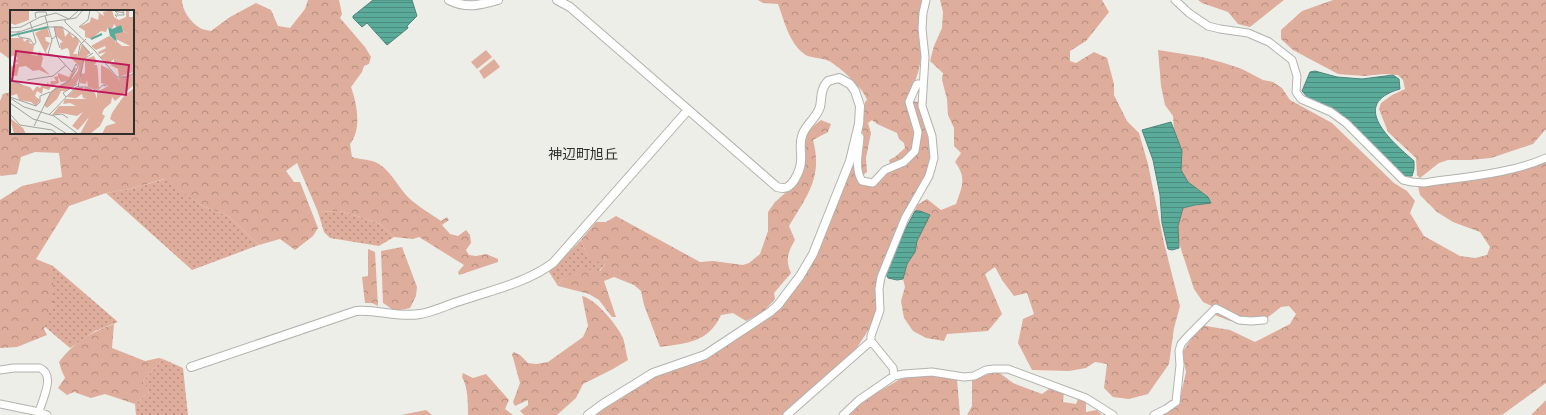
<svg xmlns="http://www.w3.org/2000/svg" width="1546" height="415" viewBox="0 0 1546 415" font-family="'PT Sans','Noto Sans JP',sans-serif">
  <defs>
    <pattern id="grass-dots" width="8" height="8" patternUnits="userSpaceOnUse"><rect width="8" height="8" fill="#dead9c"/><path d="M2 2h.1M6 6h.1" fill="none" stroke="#b48d80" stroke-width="1.8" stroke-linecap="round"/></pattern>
    <pattern id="forest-crowns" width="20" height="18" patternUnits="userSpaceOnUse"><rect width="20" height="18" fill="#dead9c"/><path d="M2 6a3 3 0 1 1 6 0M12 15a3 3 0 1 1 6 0" fill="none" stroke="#b48d80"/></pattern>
    <pattern id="water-rules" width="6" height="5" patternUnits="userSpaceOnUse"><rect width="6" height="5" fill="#5bab9b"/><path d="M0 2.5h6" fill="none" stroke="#4c8c7f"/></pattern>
  </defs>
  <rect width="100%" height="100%" fill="#eeeee9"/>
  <!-- grass -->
  <path fill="url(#grass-dots)" d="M165 179 203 206 228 216 259 245 192 270 106 193 130 189Z
    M340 211 364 218 380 224 394 237 379 246 330 238 324 232 318 212Z
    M581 240 589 259 604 256 606 263 599 271 562 279 558 286 549 272Z
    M53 266 118 322 95 331 70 348 44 326 53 302Z
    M163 359 183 368 188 415H136L135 404 149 392 143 381Z"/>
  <!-- forest -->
  <path fill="url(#forest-crowns)" d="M0 0H182C182 11 192 24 202 29 204 30 208 30 211 31L230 17 256 3 271 10 278 26 290 28 305 9 308 0H339L342 14 340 18 365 47 371 57 369 64 364 66 362 72 351 87C357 104 362 129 350 144L352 157C361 160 372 159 379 164 392 172 399 189 410 199 419 207 431 214 441 221L447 217 449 220 442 225 450 234 458 236 466 230 470 235 471 243 466 250 469 255 476 256 486 254 498 259V262L459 275 458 272 464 265 419 237 413 239 394 237 380 224 364 218 340 211 318 212 297 163 286 171 294 182H300L318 228 313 236 295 250 280 239 259 245 228 216 203 206 164 179 130 189 106 193 69 206 36 259 53 266V302L44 329 47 335 17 347 0 348V200L22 186 62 177 59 153 35 152 21 157 17 174 1 176 0 175V101L3 94 11 92V133H133V11H11V60L0 52Z
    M758 0H923C915 19 922 37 921 56 920 73 913 86 906 101 909 117 920 137 910 154 906 160 897 162 890 164L889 160 895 157 905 148 904 143 899 139 897 133 877 124 872 120 868 123 871 133 866 158 867 172 863 175 861 170V160L864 142 862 129 865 102 867 100C864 89 840 67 829 61 821 57 809 59 803 53 789 42 784 20 778 4L763 3Z
    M940 0H1102L1109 12 1086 41 1070 51V61L1076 63 1094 52 1107 58 1114 84V95L1127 121 1139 133 1148 164 1164 243 1180 306 1174 328 1169 364 1148 394 1129 399 1113 397 1104 388 1107 364 1095 362 1086 368 1069 371 1032 370 1018 343 1023 319 1034 314 1027 293 1014 296 1002 280 995 267 985 274 1002 314 988 331 947 334 944 341 926 338 913 331 904 318 901 301 905 287 903 279 907 264 914 252 917 241 929 215 920 211H915L917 205 927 199 941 210 956 204C962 187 967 178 955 162L961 153 954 146V128L948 115 947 99 942 80 943 73 930 61 934 46 942 28 943 12Z
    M1198 0H1284L1250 27 1238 24 1228 12 1202 3Z
    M1333 0H1546V129L1533 144 1491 158 1470 160H1448L1439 163 1420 178 1417 175 1416 158 1388 132 1379 109 1381 103 1392 95 1405 89 1403 80 1398 75 1384 74 1364 76 1338 74 1293 50 1281 39V30L1302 11Z
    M1158 50 1202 57 1224 63 1242 69 1263 80 1273 82 1282 88 1290 100 1332 123 1394 183 1407 191 1415 201 1410 213 1424 236 1460 256 1475 258 1487 255 1490 247 1480 232 1453 222 1437 212 1420 195 1418 186 1528 168 1546 162V383L1502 415H1160L1179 403 1186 372 1182 353 1200 325 1230 330 1255 342 1290 324 1296 314 1289 306 1281 307 1262 322 1230 321 1215 315 1214 307 1203 302 1194 289 1181 249 1177 236 1178 226 1183 208 1211 202 1208 197 1188 182 1181 170 1182 151 1174 130 1173 116 1165 105 1161 86Z
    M913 101 918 102 921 116 931 147 929 169 905 212 877 296 876 311 873 323 856 349 786 415H595L615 398 653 373 705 356 770 312 798 282 851 165 855 163 860 183 863 186 869 185 885 172 895 168 917 147 912 105Z
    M821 120 831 124 828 132 813 140C823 177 807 196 789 226L795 240C788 252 785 260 791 273L774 293 775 299 763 312 746 321 733 313 721 315C708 343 687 343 660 347L644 305 641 291 634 285 614 277 604 281 616 317H612L599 300 589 294 558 286 562 279 581 269 600 271 606 263 604 256 599 262 589 259 581 240 596 222H606L616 216 700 262 713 261 743 265 749 263 760 254 768 231V212L775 202 800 180 805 167 802 149 805 133Z
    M402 247 417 287 416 296 410 308 395 311 383 303 381 251Z
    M368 249 375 252 378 306 372 303H365L362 277 368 276Z
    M582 296C596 299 617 325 623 338 625 344 626 353 628 360L613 369 583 384 576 398 557 415H524L520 411 528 405V400L515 406 513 402 520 383 512 354 514 352 520 355 528 363 536 364 548 362 583 337 588 326Z
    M114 324 112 348 145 361 159 358 163 359 143 381 149 392 135 404 105 394 91 398 74 392 67 395 58 388 65 378 61 369 59 362C75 341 90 333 114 324Z
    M997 371 1013 383 1042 394 1049 389 1064 392 1063 402 1076 404 1078 399 1086 403V412L1097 410 1102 415H967L972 406V380Z
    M463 373 473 378 486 374 509 400 505 409 513 415H468C468 403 468 387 462 377Z
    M930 375 957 379 960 415H847L861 402 902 378Z
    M1546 400V415H1531Z
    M426 410 432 415H401Z"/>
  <!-- park -->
  <path fill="#dead9c" d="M486 50 492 57 477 69 471 62Z
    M494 59 500 67 484 79 479 71Z"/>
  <!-- water -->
  <path fill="url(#water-rules)" stroke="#4e867a" d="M373 0H412L417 16 407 26 408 28 387 45 367 23 362 27 353 18V16Z
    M1315 71 1337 77 1362 79 1393 75 1399 79 1400 89C1348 104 1391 141 1414 161V169L1412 176H1405L1346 117 1325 105 1310 100 1302 91 1310 72Z
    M1171 122 1182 151 1181 170 1188 182 1208 197 1211 203 1195 205 1183 208 1178 226 1179 248 1172 250 1168 249 1162 223 1160 195 1153 160 1142 130Z
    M915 211H920L930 215 917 241 915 252 907 264 903 279 897 280 888 278 886 274C894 252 904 231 915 211Z"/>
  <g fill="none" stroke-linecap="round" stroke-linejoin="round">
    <defs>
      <path id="minor" d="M1175 0 1189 13 1208 26 1220 29 1248 33 1269 42 1292 60 1297 76 1296 92 1301 99 1331 112 1346 123 1403 180 1412 182 1424 183C1463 177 1510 174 1546 158
        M856 135 860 137C859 151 854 169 862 181L873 183 885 170 904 162 915 151 918 132 909 102 917 84H923
        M0 370 14 368H40C56 375 42 400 39 412
        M894 376 893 368 871 341V336L880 310 879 289 881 277 905 218 929 176 934 158 932 136 922 106 925 57 922 29 923 13 926 0
        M0 404 39 412 47 415
        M787 415 871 341
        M843 415 859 400 894 376 904 374 932 372 964 377 974 376 986 370 994 369H1008L1086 398 1113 415
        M1154 415 1166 409 1176 402 1180 365 1179 351 1181 344 1188 336 1216 308 1239 320 1251 321 1264 320"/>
      <path id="tertiary" d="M449 0C466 9 481 5 498 0
        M557 0 570 7 777 187C781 188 786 189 789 186 795 182 801 168 801 161 802 153 799 145 802 136 805 125 816 119 820 107 822 98 820 89 828 81L839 78 850 84 855 91 860 106 859 124 850 161 813 254 800 276 778 305 770 312 705 355 653 373 603 404 588 415
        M191 367 356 311C377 309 398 318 420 314 433 312 447 305 460 301 492 290 526 283 553 263L688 110"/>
    </defs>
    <!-- minor casing -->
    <use href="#minor" stroke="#b2b2ae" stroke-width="9"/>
    <!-- tertiary casing -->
    <use href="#tertiary" stroke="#b2b2ae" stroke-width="10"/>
    <!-- minor -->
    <use href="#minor" stroke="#fff" stroke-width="7"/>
    <!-- tertiary -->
    <use href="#tertiary" stroke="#fff" stroke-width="8"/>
  </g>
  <g text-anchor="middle" stroke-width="3" stroke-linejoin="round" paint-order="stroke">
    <!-- quarter labels -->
    <g font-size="14" fill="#2f2f2d" stroke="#eeeee9">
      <text x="583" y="159">神辺町旭丘</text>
    </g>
  </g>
  <!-- overview -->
  <g transform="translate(10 10)">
    <rect width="124" height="124" fill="#eeeee9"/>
    <path d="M0 0H19V10L5 15 0 13ZM85 0 94 6 93 2 102 0 104 7 109 10 116 7V0H119V7H124V62L109 67 108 59 100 55 104 53V49L98 54 90 47 96 42 89 44 88 42 96 38 95 36 86 40 81 36 99 26 105 30V33L106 31 112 36H120L106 29 104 25 112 21 121 25 111 20V15L107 18 104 14 102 19 98 17 96 22 91 21 81 29 75 27V21L69 17 80 12 81 7 88 10 89 4ZM46 16 53 17 55 27 59 22 63 28 65 26 68 29 69 33 63 44H67L68 47 72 34 80 42 74 50 71 64 75 63V49L84 46 87 52 84 55H87L88 61 89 78 85 80 78 77 77 70 76 74 70 73 71 64 66 74 55 81H51L47 89 37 98 34 95 40 83 46 77 58 71 51 72 48 67 49 73 41 76 39 80 33 78 32 84 27 81 25 86 30 90 26 96 21 92 9 90 7 84 0 86V71L20 77 23 81 27 76 30 78 32 75 37 76V72L40 75 41 71H46L44 67 48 66V63L59 67 64 58H66L61 70 68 61 69 56 60 47 59 40 57 38 51 40 50 33 53 32 46 26 44 17ZM37 17 40 27H35L36 31 40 33 36 41 37 46 25 23ZM0 28H13L14 32 18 29 21 32H18L24 35 23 42 20 44 27 46 30 41 33 48 31 56 40 65 29 60 23 61 16 56 9 57 7 66 0 65V57L9 53 4 52 8 48 5 45 0 47ZM91 55 99 59 112 73 108 68 124 63V75L105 91 102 87 101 93 94 99 92 104 95 106 90 116 80 124H70L79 107 68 120 62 116 73 102 67 106 51 103 42 105 49 96H66L60 93 53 94 55 89H77L73 88 72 84 66 88 57 87 66 78 73 77V80L76 77 85 83 87 89V82L98 76 91 73ZM124 78V124H92L96 116 106 113 100 109 102 103 113 87ZM0 108 13 118 16 124H4Z" fill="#dead9c"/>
    <path d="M111 15 113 22 105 24 107 32 100 26 98 17 102 19Z" fill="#5bab9b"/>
    <path fill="none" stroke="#5bab9b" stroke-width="2" d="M0 26 38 17M81 29 92 24"/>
    <path fill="none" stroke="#a2a29e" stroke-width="1" d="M108 4 105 1 114 3M107 7 105 5H114L113 1M26 8 25 3 28 2H36L37 6M55 10V12L85 41 107 67H117L124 63M39 17H52L66 27 81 45M69 17 78 10 80 0M0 18 11 17 30 7 46 3 59 9 69 0M8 21 9 27 20 29 24 35 26 32 20 12M0 22H9L38 12 66 8 73 0M46 26 50 38M42 29 46 26 44 16M68 46 70 35 76 29M0 70 12 75M17 70 43 66 56 55M68 77 74 49 83 43M0 87 26 96 30 92V86L40 82M56 87 53 83 67 74M0 88 14 97 44 106 68 124M0 93 23 109 41 114 57 124M0 104 10 115 42 120 47 124M39 105 66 77H77L85 82 93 75 96 76M43 105 52 104 58 108M24 116 41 82 60 70 68 57 66 54 62 62 47 46 38 44 42 30 35 6"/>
    <path fill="#c2185b" fill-opacity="0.15" stroke="#c2185b" stroke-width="2" d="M6 41 119 55 116 85 2 71Z"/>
    <rect width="124" height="124" fill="none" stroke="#2f2f2d" stroke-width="2"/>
  </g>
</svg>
